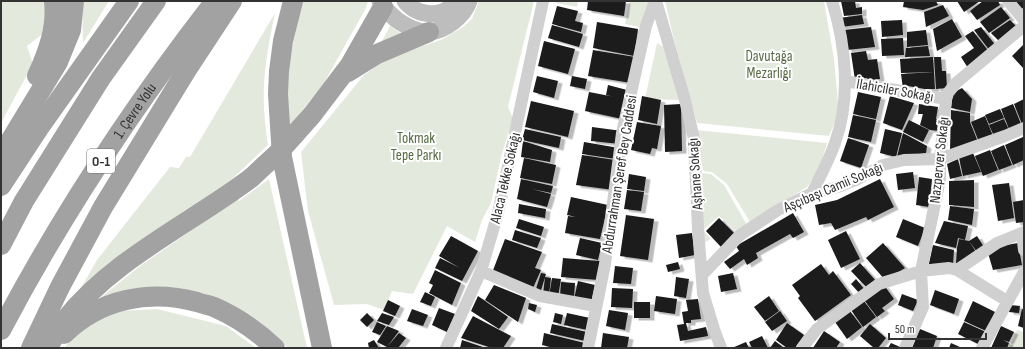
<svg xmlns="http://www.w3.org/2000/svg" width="1025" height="349" viewBox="0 0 1025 349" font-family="'Sofia Sans Condensed',sans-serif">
  <defs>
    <filter id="shadow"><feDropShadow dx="4.5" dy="2.5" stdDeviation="0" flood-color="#0004"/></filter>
  </defs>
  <rect width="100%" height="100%" fill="#fff"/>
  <!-- green -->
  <path fill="#e4e9dd" d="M1 1H47L45 32 27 46 33 64 1 123Z
    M82 1H109L83 43Z
    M302 1H368L366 8 324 83 288 128 285 83Z
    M479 1H534L508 107 513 118 501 157 491 203 482 220 475 242 447 226 413 294 392 291 384 310 367 304 334 305 308 211 301 152 364 75 388 58 443 39 463 27 472 19Z
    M557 1H578L577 7 556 3Z
    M630 1H652L642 30 639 27 625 24Z
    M665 1H824L834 59 839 113 829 136 697 123 674 40Z
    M275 13C270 37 265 62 264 86 263 106 265 126 268 145L232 179 102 271 78 293 97 260 170 167 179 168 186 157H190Z
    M390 26 403 35 380 45Z
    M657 43 665 48 679 100 645 99Z
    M696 130 827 143 819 170 807 187 750 222 727 184 712 172 703 171Z
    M702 173 711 174 724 185 747 225 736 231 719 216 703 230 711 239 701 244Z
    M269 179 307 348H288L274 334 177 288 153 287 120 292 100 298 140 266 237 199 239 201Z
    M157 309 226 326 256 348H64L81 328 118 311Z
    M1017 330 1024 332V348H1009Z"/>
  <!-- building -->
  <path fill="#1a1a1a" filter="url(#shadow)" d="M588 1H626L624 16 587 10Z
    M841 1H855L856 8 862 7V14L844 16Z
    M904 1H936L938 5 923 10 903 7Z
    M957 1H980L964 12Z
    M983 1H998L1000 5 977 20 970 11Z
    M1011 1H1024V7L1019 11Z
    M943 5 949 16 926 27 924 12Z
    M557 6 578 11 575 21 583 23 581 32 552 24Z
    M1001 7 1010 18 989 33 980 22Z
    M862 15 864 24 841 27 839 18Z
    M952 19 962 37 937 51 933 29Z
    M902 20 903 35 882 37 881 21Z
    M1010 20 1018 28 1001 43 991 33Z
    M597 22 638 29 634 56 593 48Z
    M552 25 583 34 579 47 548 38Z
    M871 27 875 47 847 50 844 30Z
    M981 27 997 47 990 51 974 30Z
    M926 30 928 45 907 47V32Z
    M973 31 990 53 968 68 961 57 974 48 965 36Z
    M903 38 904 55 882 56 881 39Z
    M544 41 575 49 568 74 538 66Z
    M1024 44V69L1012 56Z
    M928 46 930 56 905 57 906 48Z
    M593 50 635 57 631 83 588 76Z
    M866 51 868 60 877 59 880 79 868 80 867 78 855 80 851 53Z
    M933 57 934 72 901 73 900 59Z
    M934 57H941L942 71H946L947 88 936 89Z
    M934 72 935 89H903L901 74Z
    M537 76 558 81 554 98 533 92Z
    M572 76 587 79 585 89 570 86Z
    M608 85 627 90 622 119 585 111 589 92 615 97 606 95Z
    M962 88 972 99 970 112 951 108 953 93Z
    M858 92 881 97 876 119 853 114Z
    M642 96 661 100 657 124 638 120Z
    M890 96 914 103 902 130 883 123Z
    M1024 99V123L1022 124 1014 104Z
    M531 101 574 111 568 137 525 127Z
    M681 104 682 151 665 152 664 105Z
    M919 104 938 107 936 119H940L939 131 930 130 920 125 923 114H918Z
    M1013 104 1021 124 1009 129 1001 109Z
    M1000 109 1004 118 989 124 985 115Z
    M951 110 970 113V122L978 142 950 150Z
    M853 115 876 120 871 142 848 137Z
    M985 116 993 136 979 142 971 122Z
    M1004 119 1009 130 994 136 989 125Z
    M909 120 929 130 923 142 903 132Z
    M637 122 661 126 657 149 652 148 650 154 631 150Z
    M592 127 622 131 620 144 591 141Z
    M525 129 561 137 559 148 522 140Z
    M885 129 902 133 896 157 880 153Z
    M903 133 927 146 926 153 897 157Z
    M1023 137 1024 160 1013 165 1005 145Z
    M848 138 869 145 861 168 840 161Z
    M523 141 552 150 550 162 521 157Z
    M584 142 619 148 616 159 582 154Z
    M1004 145 1012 165 999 170 991 151Z
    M990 150 998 170 983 176 975 156Z
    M973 153 981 172 963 176 959 158Z
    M582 155 615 160 613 190 576 185Z
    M524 158 556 165 552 184 520 178Z
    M958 159 962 176 950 179 947 164Z
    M913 172 915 188 898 190 896 174Z
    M629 174 646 177 644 191 627 189Z
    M919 177 932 179 929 207 916 205Z
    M521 179 553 186 551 193 532 189 551 194 547 207 517 199Z
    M880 179 894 207 868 220 866 217 835 230 831 223 819 225 815 205 837 200Z
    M974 180V207L949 205V181Z
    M1009 183 1014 218 998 221 992 185Z
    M627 190 644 192 641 211 624 209Z
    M571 197 608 205 600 239 565 233 568 216 576 217 567 215Z
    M1024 200V222L1016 223 1013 202Z
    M519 204 546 209 545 218 518 213Z
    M950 206 974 209 972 225 948 220Z
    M793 213 804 232 793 238 790 234 756 253 758 258 747 265 744 259 730 269 724 262 739 251 736 246Z
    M626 215 654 219 648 260 620 256Z
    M719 218 735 234 721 247 706 231Z
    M519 219 544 227 541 236 516 228Z
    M903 219 925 228 918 246 896 237Z
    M944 221 968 226 965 240 958 238 956 248 935 243Z
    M515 230 541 238 537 248 512 240Z
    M846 231 860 259 841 268 828 240Z
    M692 233 695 255 679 258 676 235Z
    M451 236 478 251 462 281 435 268 440 258 460 268 439 256Z
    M977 236 984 247 977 252 969 241Z
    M580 238 602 243 598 260 576 255Z
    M505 239 542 252 535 268 541 270 533 288 492 273Z
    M959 239 969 241 976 252 956 264 957 248Z
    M883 243 905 268 885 280 866 258Z
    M1018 243 1022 265 993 270 988 253 1001 246Z
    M933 245 954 250 953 265 928 268Z
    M563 258 600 261 598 280 561 277Z
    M678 262 680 269 668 272 666 265Z
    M860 263 876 281 868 289 851 271Z
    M821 264 829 275 833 271 851 295 815 321 798 298 800 296 792 285Z
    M615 266 633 268 631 284 613 283Z
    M435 270 461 283 452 305 429 293 433 285 429 283Z
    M541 273 546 274 540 294 535 292Z
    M733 273 737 289 721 292 718 276Z
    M545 277 551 278 549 295H543Z
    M676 277 689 279 686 298 674 296Z
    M552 278 561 279 558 297 549 296Z
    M856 279 865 290 861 295 851 284Z
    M578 281 595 285 591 303 574 299Z
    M561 282 575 283 574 297 560 296Z
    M494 285 526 298 518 322 485 300Z
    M884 285 894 299 882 308 885 311 877 317 864 300Z
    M612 288 633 289 632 308 611 307Z
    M935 290 959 299 954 314 930 305Z
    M425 292 435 297 431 306 420 302Z
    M902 294 918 300 913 311 898 305Z
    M478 296 508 317 499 329 471 311Z
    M656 296 677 299 675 314 654 311Z
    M769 296 779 311 765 321 754 307Z
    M698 299 701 319 691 320V323H686L688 331 706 327 708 336 680 341 677 325 684 324 682 312 688 311 686 300Z
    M388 300 400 306 395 316 383 311Z
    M864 301 876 317 863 327 851 310Z
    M973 301 995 312 986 331 964 321Z
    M634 302H650V318H634Z
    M529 303 537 305 535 312 528 309Z
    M1010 305 1020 306 1019 313 1009 312Z
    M439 308 455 314 447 332 432 325Z
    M412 309 428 315 423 326 407 321Z
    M1022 309 1024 310V328L1018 326Z
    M609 310 628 313 625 330 606 326Z
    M780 311 787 321 772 331 765 322Z
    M850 311 862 327 847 339 835 322Z
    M367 313 374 320 367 327 360 320Z
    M382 313 394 317 389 325 377 321Z
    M555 313 563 315 561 324 553 322Z
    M567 313 590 318 587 330 564 325Z
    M473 316 511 336 503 348H492L461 338Z
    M377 322 386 326 380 335 372 332Z
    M964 322 986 332 980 345 958 334Z
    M787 323 804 335 795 348H787L776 340Z
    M552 324 587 332 585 341 550 333Z
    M870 324 886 338 878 348H874L860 336Z
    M387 326 399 331 387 347 377 342Z
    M1001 326 1014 332 1009 342 1003 340 1009 343 1007 348H991Z
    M920 329 937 336 933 348H912Z
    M824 331 840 342 836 348H813Z
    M399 333 406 338 398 348H389L387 347Z
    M544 333 585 343 584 348H554L542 345Z
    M603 333 629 337 627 348H601Z
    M762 336 768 348H752L749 342Z
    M374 340 379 348H369L368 343Z
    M462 340 486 348H460Z
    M775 341 784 348H770Z
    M746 342 749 348H732Z
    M891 343 900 347V348H888Z
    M951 343 962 348H949Z"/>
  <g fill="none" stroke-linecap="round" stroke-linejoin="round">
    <!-- minor -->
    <path stroke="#d0d0d0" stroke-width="12" d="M656 1 685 100 694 139 698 229 703 293 714 329 721 348
      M1008 1 1024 20
      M845 81 946 99
      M812 193C820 177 829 160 835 143 851 99 846 45 832 1
      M1022 233 1024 250
      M957 270 1007 301
      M481 271 540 296 596 306
      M702 275 740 235 778 210 812 193 838 187 856 180 883 165 904 160 940 159 1005 136 1024 128
      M446 348 481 271 498 213 543 1
      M588 348 605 264 622 133 646 26 655 1
      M802 348 817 329 879 284 921 271 949 268 957 270 997 243 1024 232
      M905 348 923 307 921 271 940 179V159L946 99 948 93 956 83 1024 26
      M982 348 1024 272"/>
    <!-- secondary -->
    <path stroke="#bdbdbd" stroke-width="17" d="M380 1C384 9 390 14 397 20 406 26 417 33 429 32 445 31 464 16 469 1
      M405 1C418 17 444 19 456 1"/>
    <!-- trunk -->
    <g stroke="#a2a2a2" stroke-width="20">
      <path d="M293 1 283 41 279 71 278 94 282 157 322 348"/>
      <path d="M348 72 377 54 429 32"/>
      <path d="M37 76C48 52 57 28 54 1"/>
      <path d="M295 134 312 115 350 65 383 7"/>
      <path d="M1 156 58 62 71 30 74 1"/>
      <path d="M1 186 39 128 129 1"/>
      <path d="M1 245 24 201 101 78 156 1"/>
      <path id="s1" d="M1 330C62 214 135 104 215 1"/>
      <path d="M64 334C100 299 149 289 197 302 202 304 209 305 214 307 237 317 257 331 275 348"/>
      <path d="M31 348 60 287 103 207 186 71 232 1"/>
      <path d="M48 348C53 339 58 328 65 320 113 259 190 224 251 178"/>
    </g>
    <!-- trunk-bridge -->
    <path stroke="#a2a2a2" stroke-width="20" d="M251 178 279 152 295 134"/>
  </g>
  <g text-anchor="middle" stroke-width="4" stroke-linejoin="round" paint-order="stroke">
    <!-- shield labels -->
    <rect fill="#fff" stroke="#707070" stroke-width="1" x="87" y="149" width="28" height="24" rx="3"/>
    <g font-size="14" font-weight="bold" fill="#333">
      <text x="101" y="166">O-1</text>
    </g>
    <!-- park labels -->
    <g font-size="15" fill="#596b44" stroke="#fff">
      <text x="769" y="61">Davutağa<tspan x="769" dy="17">Mezarlığı</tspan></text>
      <text x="416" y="143">Tokmak<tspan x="416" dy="17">Tepe Parkı</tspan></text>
    </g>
    <!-- street labels -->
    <g font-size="15" fill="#333" stroke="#fff">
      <text transform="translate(895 90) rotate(10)" y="5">İlahiciler Sokağı</text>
      <text dy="5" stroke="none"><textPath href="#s1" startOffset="257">1. Çevre Yolu</textPath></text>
      <text transform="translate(939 160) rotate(-84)" y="5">Nazperver Sokağı</text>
      <text transform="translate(619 174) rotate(-81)" y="5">Abdurrahman Şeref Bey Caddesi</text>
      <text transform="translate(695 174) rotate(-94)" y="5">Aşhane Sokağı</text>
      <text transform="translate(505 178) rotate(-77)" y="5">Alaca Tekke Sokağı</text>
      <text transform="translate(833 187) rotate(-23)" y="5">Aşçıbaşı Camii Sokağı</text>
    </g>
  </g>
  <!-- border -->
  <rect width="1025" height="349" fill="none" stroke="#333333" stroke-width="4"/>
  <!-- scale -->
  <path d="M889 333v6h97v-6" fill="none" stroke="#333333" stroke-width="2"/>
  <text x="895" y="333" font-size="12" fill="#333333" stroke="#ffffff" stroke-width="3" paint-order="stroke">50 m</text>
</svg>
